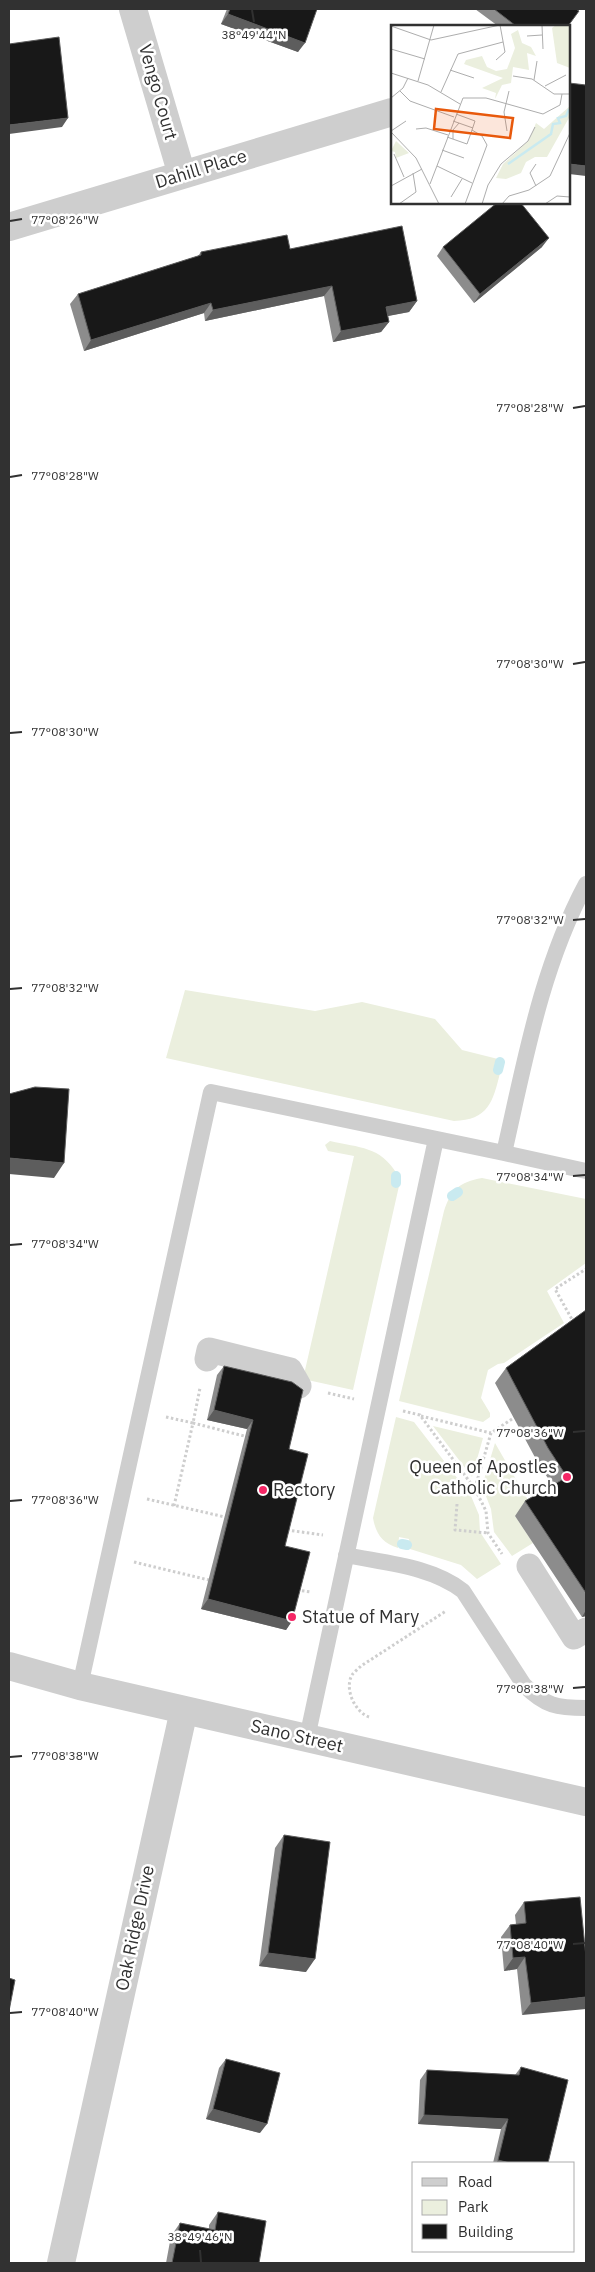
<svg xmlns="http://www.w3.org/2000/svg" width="595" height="2272" viewBox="0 0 595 2272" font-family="'IBM Plex Sans',sans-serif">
  <rect width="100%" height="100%" fill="#fff"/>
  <!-- green -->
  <path fill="#ebefde" d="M185 990 315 1011 362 1002 435 1019 462 1050 498 1059 494 1071 500 1073C493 1102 488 1120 454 1121L166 1058Z
    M330 1141C360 1148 380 1146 397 1174H394L393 1185 399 1186 353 1390 303 1379 354 1156 328 1151 325 1145Z
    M482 1178 586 1199V1263L547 1291 564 1323 504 1363 498 1364 488 1370 481 1398 490 1413V1417L483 1422 399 1401 444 1211C451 1190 459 1182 482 1178Z
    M396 1417 414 1422 471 1496 479 1515 480 1532 501 1564 477 1579 461 1565 410 1549 409 1539 399 1537 398 1548C383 1543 376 1535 373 1518Z
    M433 1426 483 1438 472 1477Z
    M495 1443 532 1507 515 1516 533 1543 512 1556 494 1532 491 1509 482 1486Z"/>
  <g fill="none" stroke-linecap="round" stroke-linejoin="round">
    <!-- stream -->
    <path stroke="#c9eaf0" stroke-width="10" d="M498 1070 500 1062
      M396 1176V1183
      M452 1196 458 1192
      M402 1544 407 1545"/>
    <!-- path -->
    <path stroke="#cecece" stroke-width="3" stroke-dasharray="2.5 2.5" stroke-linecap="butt" d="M574 1323 555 1289 586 1269
      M328 1393 354 1399
      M403 1411 420 1415 475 1489 486 1511 488 1533 502 1554
      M421 1416 491 1433
      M166 1417 193 1423 200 1388
      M475 1488 491 1433 515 1417
      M147 1499 225 1517
      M457 1504 455 1530 488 1533
      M174 1506 193 1423 248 1437
      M287 1530 323 1535
      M134 1562 209 1580
      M297 1590 311 1592
      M369 1717C355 1712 344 1689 352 1675 354 1672 358 1669 361 1666L446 1611"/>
    <!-- service -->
    <path stroke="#cecece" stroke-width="16" d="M504 1153 586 1171
      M346 1555C384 1563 431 1566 463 1591L524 1685C545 1706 557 1708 586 1708
      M80 1686 211 1092 504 1153C525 1061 541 968 586 884
      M307 1738 436 1139"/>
    <!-- pedestrian -->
    <path stroke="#cecece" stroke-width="25" d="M207 1359 209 1350 290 1370 299 1386
      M529 1566 574 1637 586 1630"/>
    <!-- minor -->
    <path stroke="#cecece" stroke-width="28" d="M133 9 182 175
      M9 227 392 112
      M9 1666 80 1686 586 1802
      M61 2263 184 1710"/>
  </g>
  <!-- wall -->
  <path fill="#8c8c8c" d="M227 9H317L298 52 221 24Z
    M475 9H576L568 26H498Z
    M443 247H542L474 303 437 256Z
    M290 249 417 301 409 312 387 316 389 322 381 332 333 342 324 296 205 321 204 313 84 351 70 304 78 294 198 256 201 252Z
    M586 1310V1616L582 1617 515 1516 525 1501 553 1486 538 1463 495 1383 506 1368Z
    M224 1366 289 1449 285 1546 292 1621 286 1630 201 1609 247 1429 207 1420 217 1375Z
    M284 1835 306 1972 259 1966 275 1848Z
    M524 1902 586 1957 522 2015 517 1969 504 1971 501 1937 510 1925 516 1924 515 1915Z
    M226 2059 260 2133 206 2119 219 2068Z
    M521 2067 548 2163H493L501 2129 418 2124 420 2080 427 2070 515 2075Z
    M218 2212 259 2263H166L171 2236 180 2223 209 2229V2225Z"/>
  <!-- shaded-wall -->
  <path fill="#5d5d5d" d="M228 14 305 43 298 52 221 24Z
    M68 118 62 127 9 134V125Z
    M569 164 586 166V176L569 174Z
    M549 238 542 247 474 303 480 294Z
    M332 286 324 296 205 321 213 310Z
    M417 301 409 312 378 318 386 307Z
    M211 303 204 313 84 351 91 340Z
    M389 322 381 332 333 342 341 331Z
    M9 1158 64 1163 54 1178 9 1174Z
    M214 1410 253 1420 247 1429 207 1420Z
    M208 1599 292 1621 286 1630 201 1609Z
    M586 1610V1616L582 1617Z
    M268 1953 315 1959 306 1972 259 1966Z
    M525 1957 517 1969 504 1971 513 1958Z
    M586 1997V2009L522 2015 531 2003Z
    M213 2109 267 2124 260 2133 206 2119Z
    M424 2115 508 2119 501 2129 418 2124Z
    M498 2160 510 2163H496Z"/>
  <!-- building -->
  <path fill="#181818" stroke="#5d5d5d" d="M230 9H317L305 43 228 14Z
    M494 9H576L579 11 568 26H516Z
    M59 37 68 118 9 125V44Z
    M569 83 586 85V166L569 164Z
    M498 202H520L549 238 480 294 443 247Z
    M402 226 417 301 386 307 389 322 341 331 332 286 213 310 211 303 91 340 78 294 201 255V252L287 235 290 249Z
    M35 1087 69 1089 64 1163 9 1158V1094Z
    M586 1310V1593L525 1501 567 1477 548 1448 506 1368Z
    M224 1366 292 1382 303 1390 289 1449 308 1454 285 1546 310 1552 292 1621 208 1599 253 1420 214 1410Z
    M284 1835 330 1842 315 1959 268 1953Z
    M580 1897 586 1957V1997L531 2003 525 1957 513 1958 510 1925 526 1923 524 1902Z
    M9 1978 15 1980 9 2011Z
    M226 2059 280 2073 267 2124 213 2109Z
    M521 2067 568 2080 548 2163H510L498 2160 508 2119 424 2115 427 2070 519 2075Z
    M218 2212 266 2221 259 2263H172L180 2223 215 2230Z"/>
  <!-- ticks -->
  <path fill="none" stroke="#313131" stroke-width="2" d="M252 10 254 22M10 221 22 219M573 408 585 406M10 477 22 475M573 664 585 662M10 733 22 732M573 920 585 919M10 989 22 988M573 1176 585 1175M10 1245 22 1244M573 1432 585 1431M10 1501 22 1500M573 1688 585 1687M10 1757 22 1756M573 1944 585 1943M10 2013 22 2012M200 2250 201 2262"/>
  <!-- markers -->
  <g fill="#f52665" stroke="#fff" stroke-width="2">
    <circle cx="567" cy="1477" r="5"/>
    <circle cx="263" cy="1490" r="5"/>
    <circle cx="292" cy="1617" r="5"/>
  </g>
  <g text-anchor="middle" stroke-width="5" stroke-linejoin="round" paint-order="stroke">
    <!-- street labels -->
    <g font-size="18" fill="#313131" stroke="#fff">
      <text transform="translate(158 92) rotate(74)" y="6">Vengo Court</text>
      <text transform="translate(201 169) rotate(-17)" y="6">Dahill Place</text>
      <text transform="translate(297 1736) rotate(13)" y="6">Sano Street</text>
      <text transform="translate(135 1928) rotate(-78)" y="6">Oak Ridge Drive</text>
    </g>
    <!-- poi labels -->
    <g font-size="18" fill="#313131" stroke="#fff" text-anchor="start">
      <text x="557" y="1473" text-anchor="end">Queen of Apostles<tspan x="557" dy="21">Catholic Church</tspan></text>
      <text x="273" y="1496">Rectory</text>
      <text x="302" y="1623">Statue of Mary</text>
    </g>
  </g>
  <!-- overview -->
  <g transform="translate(391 25)">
    <rect width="179" height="179" fill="#fff"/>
    <path d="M165 0H179V43L166 38 161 3ZM127 5 131 18 140 22 145 31 136 28 138 45 122 42 120 58 111 60 104 74 105 68 91 63 112 53 73 39 75 35 91 31 96 42 105 46 116 44 124 23 120 9ZM179 81V91L156 132H144L135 137 130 148 115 154 105 153 112 139 138 115 145 98 153 104ZM5 116 18 128 5 133 4 127 0 126Z" fill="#ebefde"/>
    <path fill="none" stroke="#c9eaf0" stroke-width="2.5" d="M117 139 160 109 162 99 169 98 167 93 175 91 178 84"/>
    <path fill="none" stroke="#adadad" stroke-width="1" d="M151 0 152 24M0 1 40 15 109 0 114 27 105 35M136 11 151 10M0 24 34 34M59 45 83 53M0 48 37 60 69 79M122 51 141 54 163 69H179M143 55 146 36M27 56 43 0M154 61 175 50M9 66 19 76 63 92M50 67 67 29 112 17M0 73 12 63 17 53M65 89 84 96 81 105 91 111 96 120 74 179M62 96 82 103M25 104 35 103 57 110M0 106 15 96M116 106 113 87 118 66M0 107 25 133 48 179M56 112 76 119 81 105M62 114V105L68 98M51 125 73 133M3 129 13 152M145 139 139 148 145 161M46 141 81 158M39 159 72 73H95L152 89 169 80 171 69M0 161 31 144M60 172 71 154M8 179 25 167 22 148M91 179 97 160 110 139 137 116 144 102M111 179 118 171 138 165 159 151 179 108M154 179 166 171 179 172"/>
    <path fill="#e8590c" fill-opacity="0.15" stroke="#e8590c" stroke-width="2.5" d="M45 84 122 93 119 113 43 104Z"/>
    <rect width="179" height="179" fill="none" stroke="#313131" stroke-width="2.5"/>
  </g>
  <g font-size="12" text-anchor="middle" fill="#313131" stroke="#fff" stroke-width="5" stroke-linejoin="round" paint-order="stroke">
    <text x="254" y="39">38°49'44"N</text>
    <text x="65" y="224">77°08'26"W</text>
    <text x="530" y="412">77°08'28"W</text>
    <text x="65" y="480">77°08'28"W</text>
    <text x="530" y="668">77°08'30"W</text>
    <text x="65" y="736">77°08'30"W</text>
    <text x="530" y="924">77°08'32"W</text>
    <text x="65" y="992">77°08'32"W</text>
    <text x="530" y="1181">77°08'34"W</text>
    <text x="65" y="1248">77°08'34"W</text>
    <text x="530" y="1437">77°08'36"W</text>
    <text x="65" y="1504">77°08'36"W</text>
    <text x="530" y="1693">77°08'38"W</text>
    <text x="65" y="1760">77°08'38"W</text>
    <text x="530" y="1949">77°08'40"W</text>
    <text x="65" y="2016">77°08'40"W</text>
    <text x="200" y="2241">38°49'46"N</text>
  </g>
  <!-- border -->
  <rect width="595" height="2272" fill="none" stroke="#313131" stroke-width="20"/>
  <!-- legend -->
  <rect x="412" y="2162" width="162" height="90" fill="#ffffff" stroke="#adadad"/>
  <rect x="422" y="2178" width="25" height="8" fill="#cecece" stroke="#adadad"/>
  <text x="458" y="2187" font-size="15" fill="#313131">Road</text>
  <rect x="422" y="2200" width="25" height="15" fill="#ebefde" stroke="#adadad"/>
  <text x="458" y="2212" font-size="15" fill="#313131">Park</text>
  <rect x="422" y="2224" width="25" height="15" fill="#181818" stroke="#adadad"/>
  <text x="458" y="2237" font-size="15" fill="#313131">Building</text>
</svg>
